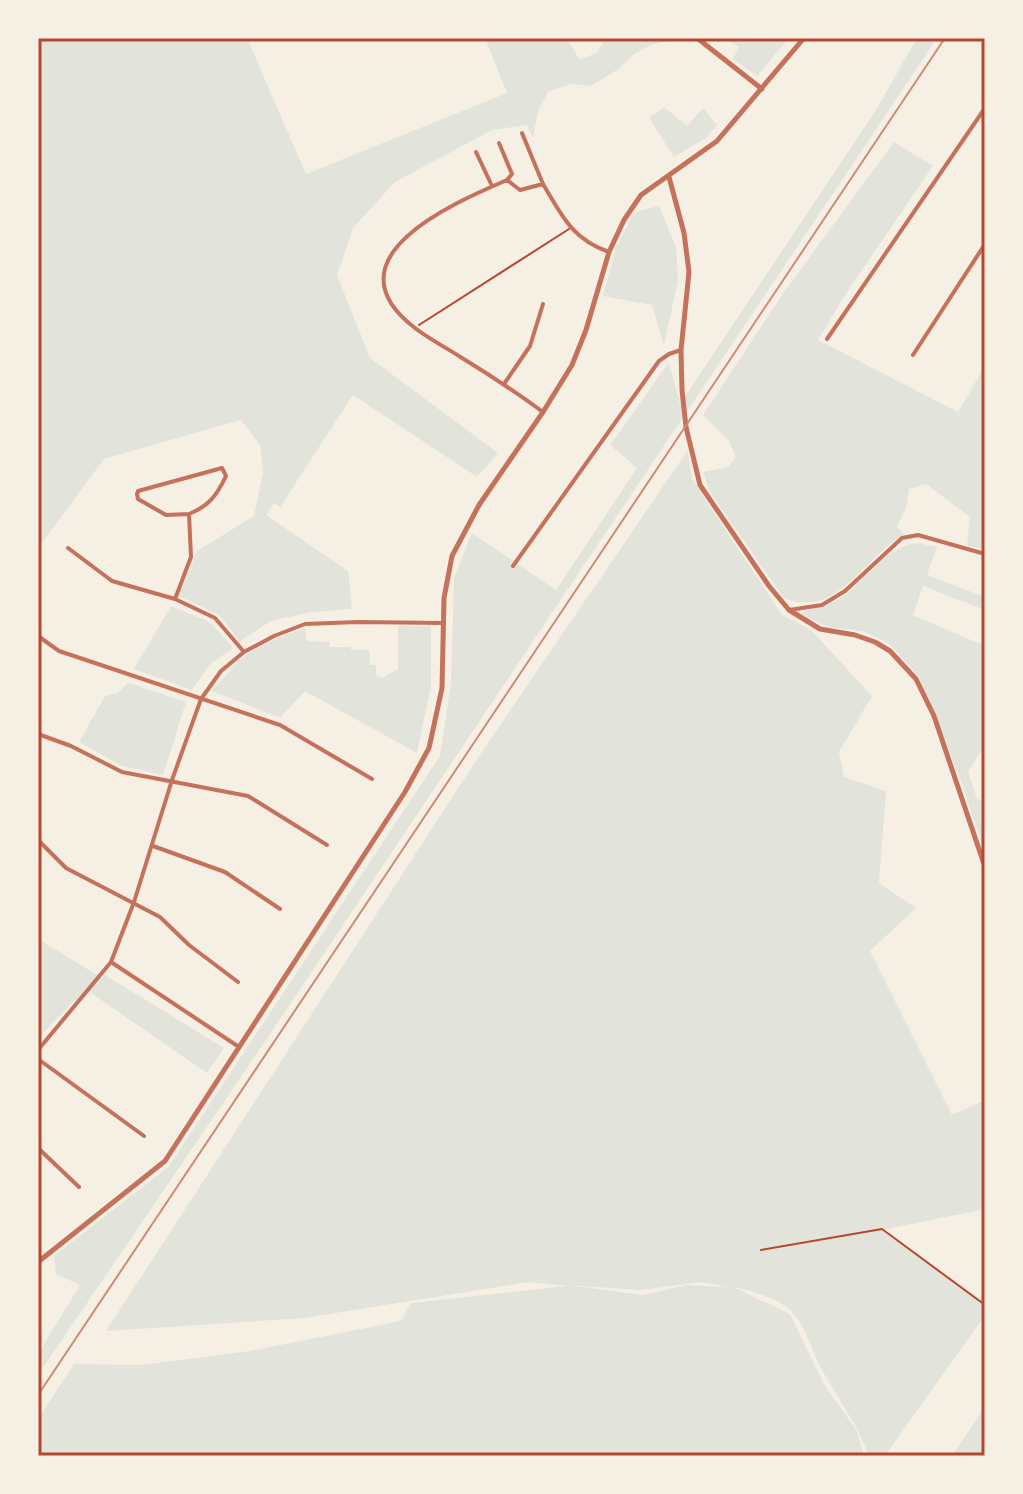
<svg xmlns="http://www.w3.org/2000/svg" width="1023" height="1494" viewBox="0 0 1023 1494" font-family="'Open Sans',sans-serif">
  <rect width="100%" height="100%" fill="#f6efe4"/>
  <!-- green -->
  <path fill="#e2e4dc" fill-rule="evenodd" d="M38 38H247L306 174 507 93 485 38H566L580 60 598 52 604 38H681L651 45 634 54 620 68 591 86 570 84 548 92 538 111 533 138 527 125 492 130 395 182 353 228 337 275 370 358 498 453 477 477 353 395 280 507 274 503 266 515 348 571 352 609 312 612 271 621 240 641 219 615 179 596 197 551 254 516 263 473 260 445 241 420 104 459 38 548Z
    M725 38H789L757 76 733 59 739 47Z
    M917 38H937L260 1049 38 1375V1354L80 1285 56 1274 54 1256 168 1167 440 756 451 683 454 578 472 533 556 590 637 468 610 445 669 362 680 404 876 110Z
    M664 107 687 126 703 108 717 125 706 138 674 157 649 118Z
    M894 142 933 166 845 295 818 340 958 412 985 366V549L967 546 970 517 926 484 909 489 906 508 897 526 904 535C865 555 835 623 783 597L710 492 703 472 728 467 736 457 729 441 703 415 784 292Z
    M659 206 676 247 678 280 664 345 652 305 603 296 616 247 635 212Z
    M688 450 692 479 782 615 811 630 872 696 839 752 844 777 886 791 879 883 916 908 870 951 952 1115 985 1100V1209L882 1230 985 1302V1315L885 1456H869C858 1425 838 1399 822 1370 811 1351 806 1325 790 1310 777 1298 750 1290 733 1287L790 1314 825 1386 857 1431 864 1456H38V1419L74 1364 142 1365 250 1351 401 1321 411 1303 567 1286 529 1282 304 1318 106 1331 477 759ZM701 1282 728 1287 687 1285 643 1295 567 1285 642 1290Z
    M918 543 937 547 927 575 985 597V610L923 586 913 615 985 646V745L968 771 977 799 985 801V853L959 775 918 675 888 643 863 631 828 627 800 614C810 608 824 607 836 601 864 585 884 546 918 543Z
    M171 606 210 622 233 648 209 665 192 690 134 669Z
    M398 626H431V686L417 753 305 691 280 718 212 691 241 658 270 641 305 628 307 641 330 642V647H351V650H369L370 665H376V675L382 678 398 669Z
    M128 683 186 702 163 775 122 766 79 742 105 696 117 693Z
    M38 939 102 978 105 975 224 1048 207 1073 91 993V991L72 1003 38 1038Z
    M985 1407V1456H952Z"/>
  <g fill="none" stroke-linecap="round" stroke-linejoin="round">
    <!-- path -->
    <path stroke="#b5482f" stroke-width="2" d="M419 325 569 229
      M761 1250 882 1229 985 1305"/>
    <!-- minor -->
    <path stroke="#c5725c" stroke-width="4" d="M522 133 543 184
      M499 143 512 174 507 180
      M476 152 492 186
      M827 339 985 108
      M913 355 985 244
      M504 384 530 346 543 304
      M543 412C517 393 490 375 462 358 447 348 429 339 415 328 325 259 451 204 507 180L520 190 543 184C562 216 572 239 609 252
      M68 548 112 581 175 599 215 618 244 652
      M513 566 659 361 669 354 681 350
      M175 599 191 557 189 514 166 515 138 499 137 494 138 491 222 468 226 476C217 495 209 506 189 514
      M789 610 822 605 845 591 902 538 918 535 985 554
      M38 636 59 651 280 725 372 779
      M38 734 71 746 122 772 248 796 327 845
      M38 840 66 868 160 917 189 945 238 982
      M153 846 225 872 280 909
      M111 962 239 1047
      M38 1050 111 962 134 902 172 780 201 699 221 671 244 652 274 636 305 624 358 622 443 623
      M38 1059 144 1136
      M38 1148 79 1187"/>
    <!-- tertiary -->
    <path stroke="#c5725c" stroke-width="5" d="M697 38 762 89
      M669 177 684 233 689 272 681 350 682 390 686 427 700 485 769 586 789 610 820 629 855 635 875 642 890 651 916 679 934 716 985 867
      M38 1262 165 1161 405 792 429 748 442 688 444 598 452 556 479 505 543 412 572 365 586 330 609 252 624 220 641 195 717 141 804 38"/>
    <!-- rail -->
    <path stroke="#cf8b77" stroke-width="2" d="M38 1395 945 38"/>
  </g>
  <!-- border -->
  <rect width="1023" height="1494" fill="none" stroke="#f6efe4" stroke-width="80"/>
  <rect x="40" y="40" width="943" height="1414" fill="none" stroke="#b5482f" stroke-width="3"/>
</svg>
